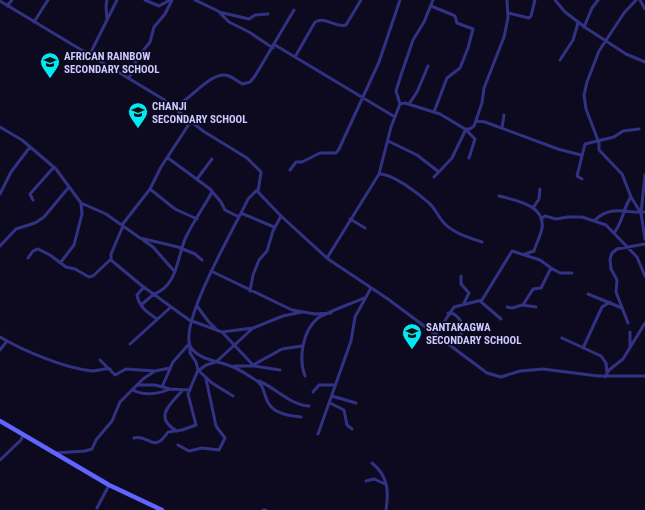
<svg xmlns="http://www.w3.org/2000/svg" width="645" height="510" viewBox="0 0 645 510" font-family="'Roboto Condensed',sans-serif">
  <rect width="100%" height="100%" fill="#0d0a1f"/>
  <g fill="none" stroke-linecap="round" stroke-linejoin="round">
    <!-- street -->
    <path stroke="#313283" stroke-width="3" d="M145 0 159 6 170 0
      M195 0 218 11 229 22 249 32 273 48
      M555 0 565 12 586 28 626 54 645 62
      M636 0 624 13 599 51 587 82 584 95 586 109 599 143V150L622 174 631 197 641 213 645 239
      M640 0 645 9
      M0 1 163 99 203 131 247 158 261 172 258 192 281 216 328 259 388 299 487 373 501 377 520 371 543 369 598 376H645
      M7 6 12 0
      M431 6 453 15 455 16 457 23 473 29 468 48 460 68 447 78 434 112
      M219 12 249 19 255 15 268 14
      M508 13 529 18 531 16 535 0
      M107 20 106 6 107 0
      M34 22 48 0
      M584 27 592 8 598 0
      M275 45 395 117
      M90 54 117 0
      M295 57 315 22C327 16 334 28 346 25L361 0
      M560 60 573 40 578 23
      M129 78 138 57 150 42 154 27 165 14 172 0
      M400 104 396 91 401 75 413 40 424 22 433 0
      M409 104 417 92 428 66
      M173 107C190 102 211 69 229 76 234 78 238 82 243 84L250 82 255 76 294 10
      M476 121 485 122 558 149 581 155
      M0 127 22 140 56 169 81 203 106 214 140 238 178 247 195 254 202 260
      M502 128 504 115
      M466 130 475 139 469 158
      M388 141 417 155 439 172
      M168 158 210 189 221 202 225 210 239 217
      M290 170 296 162H302L320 153H336L339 149 379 62 400 0
      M379 174C392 173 419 194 429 203 436 209 439 219 446 225 456 234 470 238 482 242
      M434 177 452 158 466 129
      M197 179 212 159
      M582 179 577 176 585 144 614 137 623 131 639 129
      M150 189 175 209 197 219
      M257 190 248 199C238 222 174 329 192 349 202 361 220 361 233 367 241 370 247 375 254 379 265 384 263 395 269 404 275 414 290 416 301 417
      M0 194 11 172 30 147
      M499 196C514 200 546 205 542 228 541 235 536 244 534 251L525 254
      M33 200 30 194 54 167
      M533 208 539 199 540 189
      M241 213 274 227
      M641 213 645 175
      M350 219 365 228
      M541 219 545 216 556 219 568 217H582L606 225 637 257 645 276
      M595 220C612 204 626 214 645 212
      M122 225 150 189 161 167 191 121
      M123 226 111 254V260L141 285 192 322
      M614 233C623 222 623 208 631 197
      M143 240 153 247 175 272
      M0 246 16 229 35 223 44 217 69 187
      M28 258 33 251 38 249 50 255 66 267 75 269 89 277 93 276 111 259
      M327 258 379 174 391 127 400 104 405 103 440 114 465 129H470L474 126 482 103 484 88 504 37 508 18 507 0
      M61 262 74 245 82 214 81 203
      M551 268 560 273H572
      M211 271 292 310 315 314 331 313
      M461 276V284L469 293 464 303
      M144 287 137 295C139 307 148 313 157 319
      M250 291 253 275 259 260 267 251 273 231 281 216
      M154 294C178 286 177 256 186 237 193 222 204 207 212 192
      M588 294 622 308
      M480 301 501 319
      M141 305 154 294
      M197 306 208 321 216 329
      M507 307 512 308 522 305 536 307
      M448 313 454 314C462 320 464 326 461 335
      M192 321 222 332 254 366
      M628 323 616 292 617 280 611 269 610 259 612 253 617 249 645 244
      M222 332 253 328
      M436 334 454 307 482 300 512 251 540 260 551 268 541 288 533 289 523 305
      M0 337C24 351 64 368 92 371 99 371 104 368 110 369
      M562 338 601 356 606 363 607 373
      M130 344 171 307
      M630 346V332
      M583 348 602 307 610 302
      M0 350 7 341
      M100 360 115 375 126 369 155 371
      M253 365 282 349 302 346
      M234 366H254L280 370
      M198 370 212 383 233 396
      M198 371 206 365 216 362 253 328 283 316 302 312
      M305 376C298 358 303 330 318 318 327 312 353 303 364 298
      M605 377 609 370 623 359 645 323
      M259 381C276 388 290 405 309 406
      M138 385H155L170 389 190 390
      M162 387 173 362 189 344
      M133 390C144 396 159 394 170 389
      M313 392 319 385H335
      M332 396 356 403
      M330 403 344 410 347 425 352 429
      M177 431C153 418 170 404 182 391
      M318 434 351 341 355 317 371 288
      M134 438C148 433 153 455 168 432L182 430 196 425 188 394 198 370 196 362 190 353V347
      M178 445 189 451 202 448 219 450 225 438 216 426 206 379
      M55 453 85 451 92 449 96 440 112 421 120 402 143 379 155 371 170 368
      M0 460 21 440 23 435
      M372 463C388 476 389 491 386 510
      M366 481 374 479 385 484
      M97 508 109 485
      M263 510H266"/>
    <!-- secondary -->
    <path stroke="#6065ff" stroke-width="4.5" d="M0 421 109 485 162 510"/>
  </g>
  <!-- icons -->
  <defs>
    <symbol id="school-pin" viewBox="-11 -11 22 30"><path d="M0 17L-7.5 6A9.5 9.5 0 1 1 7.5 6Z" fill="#00eaf4" stroke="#0d0a1f"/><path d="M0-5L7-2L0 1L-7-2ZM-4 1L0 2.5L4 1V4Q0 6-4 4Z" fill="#111"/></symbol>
  </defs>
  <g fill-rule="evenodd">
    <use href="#school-pin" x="39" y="51" width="22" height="30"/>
    <use href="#school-pin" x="127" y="101" width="22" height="30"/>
    <use href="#school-pin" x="401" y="322" width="22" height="30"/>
  </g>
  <g text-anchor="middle" stroke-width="3.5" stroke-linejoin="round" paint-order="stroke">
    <!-- poi labels -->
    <g font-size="11" font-weight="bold" fill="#ccc9ff" stroke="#0d0a1f" text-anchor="start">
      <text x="64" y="60">AFRICAN RAINBOW<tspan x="64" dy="13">SECONDARY SCHOOL</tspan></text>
      <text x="152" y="110">CHANJI<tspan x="152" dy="13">SECONDARY SCHOOL</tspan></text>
      <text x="426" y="331">SANTAKAGWA<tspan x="426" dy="13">SECONDARY SCHOOL</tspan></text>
    </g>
  </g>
</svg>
